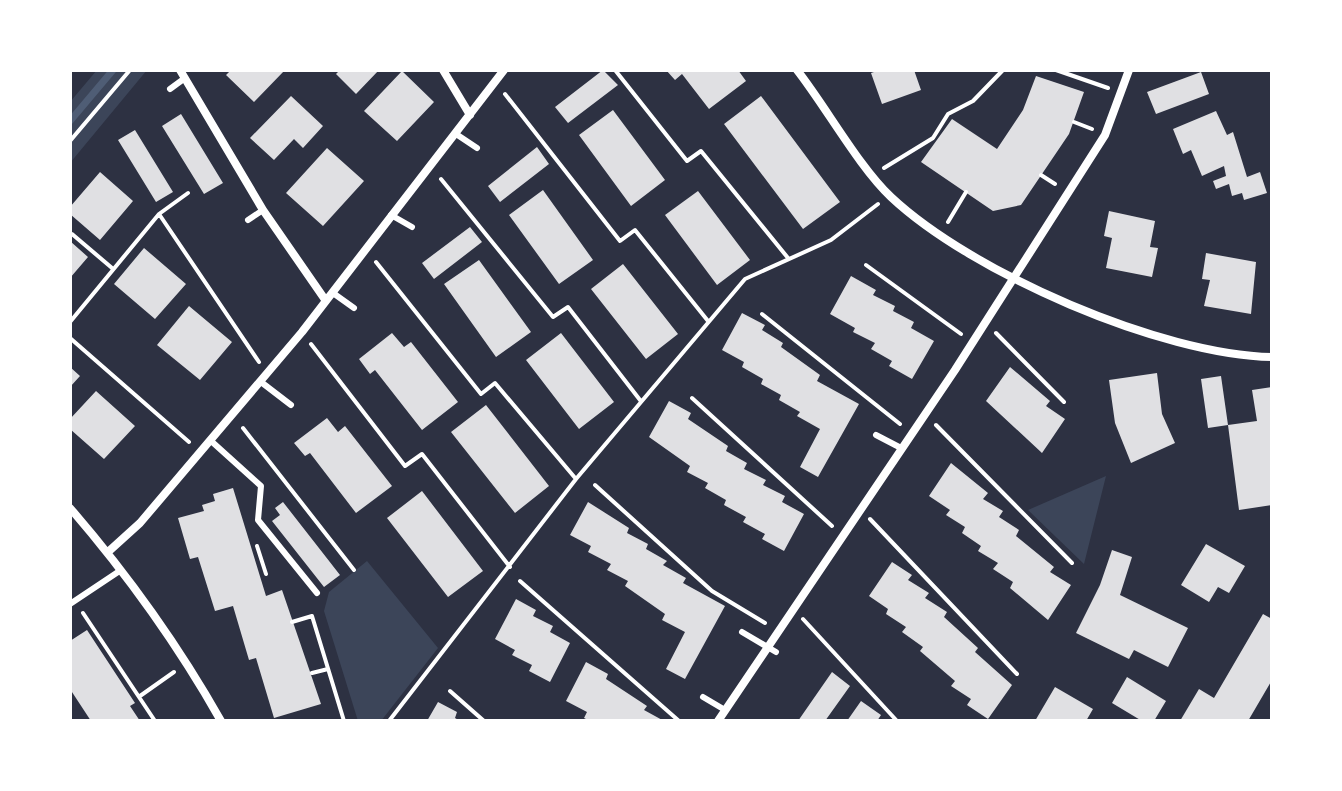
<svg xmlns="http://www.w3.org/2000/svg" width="1342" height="791" viewBox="0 0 1342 791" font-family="'Asap Condensed',sans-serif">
  <rect width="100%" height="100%" fill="#2d3142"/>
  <!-- green -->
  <path fill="#3c4559" d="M97 70H147L70 163V102Z
    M1106 476 1084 564 1028 510Z
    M367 561 438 648 381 721H358L324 611 329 592Z"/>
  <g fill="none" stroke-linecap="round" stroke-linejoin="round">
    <!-- stream -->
    <path stroke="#4f5d75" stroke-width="7" d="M70 121 113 70"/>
  </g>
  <!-- building -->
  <path fill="#e0e0e3" d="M231 70H285L254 102 226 75Z
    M340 70H379L356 94 336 74Z
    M603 70 618 85 568 123 555 107Z
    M666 70H738L746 81 709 109 682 74 675 80Z
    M880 70H914L921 90 882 104 871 73Z
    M402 71 434 102 397 141 364 111Z
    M1201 72 1209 94 1156 114 1147 92Z
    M1036 76 1084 92 1069 134 1021 205 993 211 921 162 952 119 997 149 1023 110Z
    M291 96 323 126 303 148 294 139 274 160 250 138Z
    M761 96 840 202 803 229 724 124Z
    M613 110 665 180 631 206 579 135Z
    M1216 111 1227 135 1233 132 1247 177 1260 172 1267 193 1244 200 1242 193 1232 196 1229 184 1216 189 1213 181 1226 176 1224 166 1202 176 1191 150 1183 154 1173 129Z
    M181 114 223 183 204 194 162 126Z
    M135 130 173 192 156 202 118 140Z
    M537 147 549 164 500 202 488 186Z
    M327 148 364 181 323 226 286 193Z
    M100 172 133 201 100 240 70 214V207Z
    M543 190 593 260 559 284 509 215Z
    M698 191 750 260 717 285 665 215Z
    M1109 211 1155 221 1150 247 1158 248 1152 277 1106 268 1112 238 1104 236Z
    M470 227 482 242 434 279 422 263Z
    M70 241 88 257 70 278Z
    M144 248 186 284 155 319 114 284Z
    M1206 253 1256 262 1251 314 1204 306 1210 280 1202 279Z
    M479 260 531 332 496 357 444 284Z
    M623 264 678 334 646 359 591 289Z
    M851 276 876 290 873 295 895 306 893 311 914 322 911 328 934 341 912 379 889 366 892 361 871 349 875 343 853 332 855 328 830 314Z
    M189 306 232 342 200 380 157 345Z
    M742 313 765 325 762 330 783 343 781 347 820 375 817 381 859 404 818 477 800 467 820 429 797 416 800 412 779 400 781 395 761 384 763 379 742 367 744 362 722 350Z
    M392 333 404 347 411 342 458 402 422 430 375 370 370 374 359 359Z
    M561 333 614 402 579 429 526 360Z
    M70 367 80 376 70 387Z
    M1010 367 1050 401 1046 406 1065 419 1042 453 986 401Z
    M1157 373 1162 414 1175 443 1131 463 1115 423 1109 380Z
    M1221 376 1228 425 1208 428 1201 379Z
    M1272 387V505L1239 510 1228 425 1257 421 1252 390Z
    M96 391 135 426 104 459 70 429V419Z
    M669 401 691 413 688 419 728 446 726 451 747 463 744 469 766 480 763 485 785 496 782 502 804 514 784 551 762 539 765 534 743 522 746 517 724 505 726 500 705 488 708 483 687 472 690 466 649 437Z
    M486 405 549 486 515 513 451 432Z
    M327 418 338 432 345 426 392 486 356 513 310 453 305 456 294 443Z
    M951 463 988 493 983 499 1003 511 999 517 1019 530 1016 536 1054 567 1050 572 1071 585 1048 620 1010 588 1013 582 993 569 998 563 978 551 981 546 962 533 965 527 946 515 950 510 929 496Z
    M233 488 266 596 282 590 321 704 274 718 256 658 249 660 233 606 215 611 198 557 190 559 178 518 204 511 202 505 215 501 213 494Z
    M422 491 483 571 448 597 387 518Z
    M283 502 340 575 324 587 272 521 280 515 275 508Z
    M588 502 629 528 627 533 648 544 646 549 667 561 663 565 686 578 683 583 725 606 685 679 666 669 685 632 662 620 665 614 625 586 628 581 607 570 611 564 588 552 591 546 570 535Z
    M1206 544 1245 566 1229 593 1218 587 1209 602 1181 585Z
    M1112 550 1132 557 1120 595 1188 628 1168 667 1134 650 1129 659 1076 633 1100 585Z
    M892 562 912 575 908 580 929 593 925 598 947 612 944 617 978 648 975 652 1012 685 988 719 967 705 971 699 951 686 955 681 920 651 923 647 902 632 906 627 886 614 888 609 869 596Z
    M516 599 536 610 533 616 553 626 550 632 570 643 550 682 529 671 532 665 512 655 515 650 495 639Z
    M1263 614 1272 619V680L1248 721H1180L1199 689 1214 698Z
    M87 630 135 703 130 706 140 721H91L70 689V641Z
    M586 662 608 674 606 679 647 706 644 710 664 721H590L584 718 587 712 566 701Z
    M832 672 850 686 825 721H798Z
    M1127 677 1166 701 1154 721H1142L1112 703Z
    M1055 687 1093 709 1086 721H1035Z
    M861 701 881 715 877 721H847Z
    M438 702 457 712 455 718 460 721H427Z"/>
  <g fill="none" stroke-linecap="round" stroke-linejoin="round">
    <!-- path -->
    <path stroke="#fff" stroke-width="4" d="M615 70 687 161 701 151 788 258
      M1056 70 1108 88
      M505 94 620 241 635 230 708 321
      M1074 122 1092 129
      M70 141 130 70
      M884 168 933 138 948 114 973 101 1003 70
      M1041 175 1055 184
      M441 179 553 317 568 307 640 400
      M159 214 188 193
      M948 222 966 192
      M72 234 112 268
      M376 262 481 394 495 383 576 479
      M866 265 961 334
      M762 314 900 424
      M70 322 159 214 259 362
      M996 333 1064 402
      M70 338 189 442
      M311 344 405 466 422 454 510 567
      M692 398 832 526
      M936 425 1072 563
      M243 428 354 570
      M595 485 712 591 765 623
      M870 519 1017 674
      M257 546 266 574
      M520 581 679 721
      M83 613 155 721
      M803 619 897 721
      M292 622 312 616 344 721
      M312 673 328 669
      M450 691 484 721
      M140 696 174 672
      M389 721 576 479 745 279 831 240 878 204"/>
    <!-- service -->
    <path stroke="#fff" stroke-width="6" d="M170 89 185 78
      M456 134 477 148
      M391 215 412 227
      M248 220 263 210
      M333 293 354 308
      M261 382 291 405
      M876 435 901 448
      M210 440 261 486 258 520 317 593
      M70 604 121 570
      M742 632 776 652
      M703 697 725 710"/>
    <!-- minor -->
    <path stroke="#fff" stroke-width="8" d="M180 70 263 210 326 301
      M443 70 470 115
      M797 70C826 107 859 167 891 197 972 273 1161 355 1272 357
      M70 508C127 574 178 645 221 721
      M108 552 140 523 302 332 504 70
      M718 721 955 370 1105 135 1129 70"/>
  </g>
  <!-- border -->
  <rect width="1342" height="791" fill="none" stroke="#ffffff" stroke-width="144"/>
</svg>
